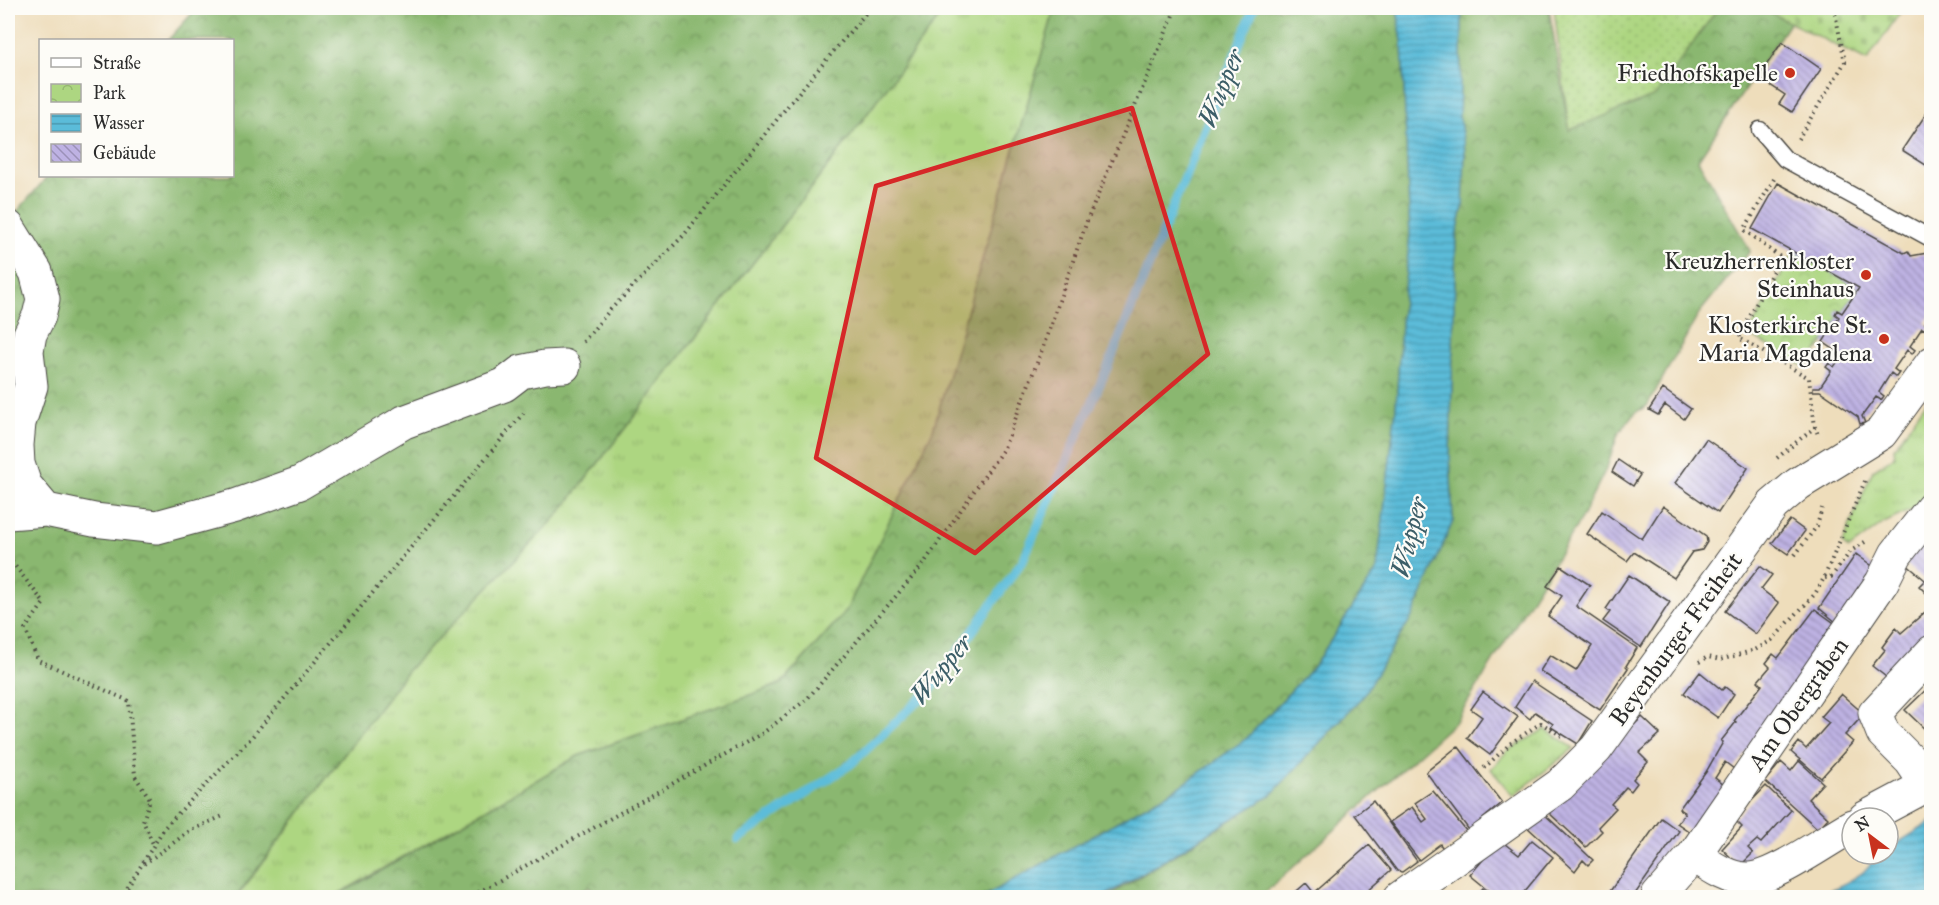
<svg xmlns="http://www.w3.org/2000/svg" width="1939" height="905" viewBox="0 0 1939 905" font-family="'IM FELL Great Primer',serif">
  <defs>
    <pattern id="grass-tufts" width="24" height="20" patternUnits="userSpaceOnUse" patternTransform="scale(1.5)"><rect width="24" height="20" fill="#add681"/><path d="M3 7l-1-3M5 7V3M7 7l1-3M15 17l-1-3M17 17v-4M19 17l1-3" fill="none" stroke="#95b870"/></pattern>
    <pattern id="forest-crowns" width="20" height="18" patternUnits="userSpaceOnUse" patternTransform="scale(1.5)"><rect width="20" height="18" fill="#8ab76f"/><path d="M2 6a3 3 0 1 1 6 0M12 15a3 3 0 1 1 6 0" fill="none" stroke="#71955b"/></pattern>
    <pattern id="cemetery-stones" width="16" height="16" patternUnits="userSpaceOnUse" patternTransform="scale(1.5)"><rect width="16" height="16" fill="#add681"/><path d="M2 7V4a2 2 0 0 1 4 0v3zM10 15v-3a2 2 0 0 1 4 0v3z" fill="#95b870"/></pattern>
    <pattern id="park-crowns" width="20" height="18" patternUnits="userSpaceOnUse" patternTransform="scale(1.5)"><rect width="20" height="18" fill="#add681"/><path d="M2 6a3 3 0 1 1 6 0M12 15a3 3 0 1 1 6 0" fill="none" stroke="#95b870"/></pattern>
    <pattern id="garden-dots" width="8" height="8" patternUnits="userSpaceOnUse" patternTransform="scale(1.5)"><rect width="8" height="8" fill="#add681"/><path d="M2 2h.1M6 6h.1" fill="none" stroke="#95b870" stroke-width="1.8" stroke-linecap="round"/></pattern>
    <pattern id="water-rules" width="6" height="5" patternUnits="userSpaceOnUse" patternTransform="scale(1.5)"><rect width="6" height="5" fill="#5bbcd9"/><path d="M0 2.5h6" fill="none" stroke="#4b99b0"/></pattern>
    <pattern id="building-back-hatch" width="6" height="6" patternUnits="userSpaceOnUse" patternTransform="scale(1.5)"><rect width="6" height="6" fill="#beb2e3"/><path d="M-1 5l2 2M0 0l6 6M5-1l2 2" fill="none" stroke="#9b91b8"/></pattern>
  </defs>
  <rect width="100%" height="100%" fill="#fdfcf7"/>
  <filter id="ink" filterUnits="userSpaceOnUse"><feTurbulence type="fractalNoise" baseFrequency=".0167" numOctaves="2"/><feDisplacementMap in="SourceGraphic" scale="12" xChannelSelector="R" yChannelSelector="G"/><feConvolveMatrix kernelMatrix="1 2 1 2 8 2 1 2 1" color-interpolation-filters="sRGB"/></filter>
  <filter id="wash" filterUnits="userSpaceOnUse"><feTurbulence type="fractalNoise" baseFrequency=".008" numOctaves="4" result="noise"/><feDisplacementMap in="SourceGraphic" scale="24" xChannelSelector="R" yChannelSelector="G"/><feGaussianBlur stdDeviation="1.35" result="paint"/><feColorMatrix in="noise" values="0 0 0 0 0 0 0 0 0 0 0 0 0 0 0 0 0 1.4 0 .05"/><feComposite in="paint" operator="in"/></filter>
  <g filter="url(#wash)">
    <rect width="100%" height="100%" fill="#edb"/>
    <!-- grass -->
    <path fill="url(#grass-tufts)" stroke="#6c8056" stroke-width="1.5" d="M946 8H1055L933 430 846 611 781 684 578 756 333 897 236 898 408 670 558 515 835 157Z
      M1931 395V493L1924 504 1884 523 1849 549 1842 544 1873 470 1895 456 1894 448Z
      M1545 729 1574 748 1513 796 1491 769 1507 751Z"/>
    <!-- forest -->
    <path fill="url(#forest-crowns)" stroke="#5a714d" stroke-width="1.5" d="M197 8H946L835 157 558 515 408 670 236 897H8V222L48 176H232V40H168Z
      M1055 8H1397L1402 41 1410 235 1402 309 1396 407 1377 570 1314 666 1247 738 1181 786 983 897 595 898 590 887 571 898H333L578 756 781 684 846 611 933 430Z
      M1461 8H1549L1569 130 1655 96 1718 8H1761L1790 22 1698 160 1750 251 1700 312 1647 406 1636 412 1618 434 1607 467 1581 519 1456 721 1260 897 1105 898 1270 796 1362 697 1413 615 1453 521 1450 455 1456 237 1463 208 1465 151 1459 116 1462 26Z"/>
    <!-- cemetery -->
    <path fill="url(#cemetery-stones)" stroke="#6c8056" stroke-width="1.5" d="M1761 8H1903L1867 61Z"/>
    <!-- park -->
    <path fill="url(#park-crowns)" stroke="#6c8056" stroke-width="1.5" d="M1794 252 1859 288 1842 313 1838 310 1839 317 1807 368 1748 334Z"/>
    <!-- garden -->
    <path fill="url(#garden-dots)" stroke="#6c8056" stroke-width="1.5" d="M1554 8H1718L1655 96 1569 130Z"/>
    <!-- water -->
    <path fill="url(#water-rules)" stroke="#437482" stroke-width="1.5" d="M1397 8H1461L1462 26 1459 116 1465 151 1463 208 1456 237 1450 455 1453 521 1413 615 1362 697 1270 796 1103 897H983L1181 786 1247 738 1314 666 1377 570 1396 407 1402 309 1410 235 1402 41Z
      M1931 822V897H1819C1832 888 1849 883 1862 873 1871 866 1874 854 1888 854V849Z"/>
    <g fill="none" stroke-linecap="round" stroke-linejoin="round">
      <!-- stream -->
      <path stroke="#5bbcd9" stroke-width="9" d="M738 839 851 764 934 686 1023 560 1108 366 1254 8"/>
    </g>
    <g id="blocks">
      <!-- building -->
      <path fill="url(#building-back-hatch)" d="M1782 42 1821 69 1792 112 1779 104 1785 95 1758 77Z
        M1932 105V169L1902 150Z
        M1778 183 1904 253 1908 251 1911 256 1927 253 1928 246 1932 247V313L1925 323 1931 327 1928 331 1922 328 1910 346 1915 350 1912 354 1907 350 1894 369 1899 373 1896 377 1891 373 1879 392 1884 396 1881 400 1876 397 1862 416 1865 423 1860 424 1858 417 1820 391H1813V387H1820L1831 371 1826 367 1829 363 1834 367 1842 355 1823 342 1839 317 1835 314 1837 310 1842 313 1859 288 1752 229Z
        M1663 389 1691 409 1684 419 1665 405 1658 415 1649 410Z
        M1706 439 1748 468 1718 513 1675 483Z
        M1618 460 1640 475 1633 486 1612 472Z
        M1663 506 1706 536 1707 542 1702 550 1692 552 1674 578 1634 552 1627 561 1587 534 1602 511 1642 539Z
        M1790 520 1805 531 1788 554 1772 543Z
        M1932 522V599L1919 586 1925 580 1900 559Z
        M1856 554 1879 571 1842 627 1819 608Z
        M1561 566 1590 585 1576 606 1637 648 1626 666 1628 668 1600 710 1540 671 1550 655 1576 671 1592 646 1548 616 1562 596 1547 586Z
        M1760 566 1772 575 1761 589 1779 603 1756 634 1725 611Z
        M1629 575 1670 602 1641 647 1603 621 1610 612 1606 609Z
        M1932 606V644L1890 680 1872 666 1885 650 1882 647 1896 628 1901 633Z
        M1815 609 1841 628 1734 769 1725 762 1715 778 1728 788 1693 834 1677 823 1685 813 1679 809 1706 772 1723 742 1721 741 1736 722 1734 721 1762 685 1758 681 1770 667 1766 663 1773 654 1778 658Z
        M1700 672 1722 690 1725 687 1734 694 1718 718 1684 693Z
        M1532 681 1592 721 1578 744 1551 727 1553 724 1535 712 1530 719 1515 707Z
        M1932 684V736L1905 710Z
        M1483 692 1518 717 1490 755 1467 738 1482 717 1471 709Z
        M1841 694 1864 714 1845 735 1853 742 1821 778 1791 752 1799 742 1806 749 1829 723 1821 717Z
        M1642 717 1660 734 1639 753 1648 762 1633 779 1637 783 1631 791 1626 787 1611 804 1616 808 1598 827 1602 831 1586 847 1548 812Z
        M1458 746 1502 803 1469 830 1426 772Z
        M1799 761 1823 783 1808 799 1828 818 1818 829 1765 781 1781 762 1791 771Z
        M1766 786 1791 810 1761 843 1757 840 1748 848 1753 853 1740 866 1722 849 1742 827 1734 819Z
        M1433 791 1467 832 1444 850 1440 844 1419 860 1390 822 1412 807 1423 822 1427 819 1415 803Z
        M1373 801 1417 861 1402 872 1397 871 1355 815Z
        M1541 811 1593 860 1588 865 1583 860 1575 871 1526 826Z
        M1661 818 1679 831 1633 897 1627 893 1623 897H1606Z
        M1500 840 1519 855 1532 840 1553 857 1520 897H1497L1470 875Z
        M1369 845 1391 870 1360 897H1290L1306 883 1314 893Z
        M1483 888 1495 897H1475Z"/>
    </g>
  </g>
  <g filter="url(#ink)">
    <use href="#blocks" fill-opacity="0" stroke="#484641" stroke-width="1.5"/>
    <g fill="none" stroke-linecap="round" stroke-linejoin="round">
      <defs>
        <path id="service" d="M1760 130 1785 159 1932 239"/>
        <path id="minor" d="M8 227 36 272 43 299 39 316 30 334 27 351 31 386 19 423 17 445 18 464 25 485 46 510
          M8 513 46 510 94 520 157 527 235 506 300 483 404 422 504 385 521 372 545 367 564 366
          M1865 818 1927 785 1911 761 1883 733 1875 713 1932 652
          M1694 855C1710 866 1729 880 1749 879 1774 878 1828 839 1852 826
          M1658 896 1694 855 1882 582 1896 554 1932 508
          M1400 898 1560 785 1596 749 1773 505 1798 484 1881 433 1932 363"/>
      </defs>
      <!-- service casing -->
      <use href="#service" stroke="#484641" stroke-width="19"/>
      <!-- minor casing -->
      <use href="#minor" stroke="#484641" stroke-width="35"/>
      <!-- path -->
      <path stroke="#484641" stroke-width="4" stroke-dasharray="1.5 4.5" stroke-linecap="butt" d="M1798 139 1845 62 1834 8
        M1774 179 1744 230 1780 257 1739 338 1809 378 1815 427 1819 437
        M583 342 610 310 684 235 795 97 870 8
        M1777 458 1815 427
        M1795 555 1817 526 1822 508
        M8 557 44 603 25 629 38 660 129 701 135 776 150 799 143 821 154 846
        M1825 578 1831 577 1851 551 1868 540
        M1699 662 1708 657 1720 660 1755 650 1772 640 1815 594 1824 578 1865 481
        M1484 768 1511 743 1541 723 1565 738
        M144 864 191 830 223 816
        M121 898 165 827 251 738 526 410
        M468 898 763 733 807 699 922 566 1004 448 1042 350 1087 221 1176 8"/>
      <!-- service -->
      <use href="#service" stroke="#fff" stroke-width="16"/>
      <!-- minor -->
      <use href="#minor" stroke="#fff" stroke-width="33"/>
    </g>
  </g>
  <!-- marked area -->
  <path fill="#d62828" fill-opacity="0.2" stroke="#d62828" stroke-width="4.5" stroke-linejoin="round" d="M1132 108 1208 354 975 553 816 458 876 186Z"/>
  <!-- markers -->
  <g fill="#c8321e" stroke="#fdfcf7" stroke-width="2">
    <circle cx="1790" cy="73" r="6"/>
    <circle cx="1866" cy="275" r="6"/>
    <circle cx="1884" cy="339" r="6"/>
  </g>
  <g text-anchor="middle" stroke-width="4.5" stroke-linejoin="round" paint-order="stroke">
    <!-- poi labels -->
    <g font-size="24" fill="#2b2b2b" stroke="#fdfcf7" text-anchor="end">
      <text x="1778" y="81">Friedhofskapelle</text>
      <text x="1854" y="269">Kreuzherrenkloster<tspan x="1854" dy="28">Steinhaus</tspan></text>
      <text x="1872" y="333">Klosterkirche St.<tspan x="1872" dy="28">Maria Magdalena</tspan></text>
    </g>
    <!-- street labels -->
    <g font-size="24" fill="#2b2b2b" stroke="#fdfcf7">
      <text transform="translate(1676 639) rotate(-54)" y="8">Beyenburger Freiheit</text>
      <text transform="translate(1798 704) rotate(-55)" y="8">Am Obergraben</text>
    </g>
    <!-- water labels -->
    <g font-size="26" font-style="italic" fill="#3c5e68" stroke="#fdfcf7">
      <text transform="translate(1221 88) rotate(-68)" y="9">Wupper</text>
      <text transform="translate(1409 537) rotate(-76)" y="9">Wupper</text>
      <text transform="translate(941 669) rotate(-51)" y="9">Wupper</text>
    </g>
  </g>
  <!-- margin -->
  <rect width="1939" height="905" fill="none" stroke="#fdfcf7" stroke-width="30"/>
  <!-- legend -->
  <rect x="39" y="39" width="195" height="138" fill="#fdfcf7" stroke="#a9a8a5" stroke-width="1.5"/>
  <rect x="51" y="58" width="30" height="9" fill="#ffffff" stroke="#a9a8a5" stroke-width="1.5"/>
  <text x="93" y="69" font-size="18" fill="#2b2b2b">Straße</text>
  <rect x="51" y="84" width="30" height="18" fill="url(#park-crowns)" stroke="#a9a8a5" stroke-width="1.5"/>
  <text x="93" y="99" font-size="18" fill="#2b2b2b">Park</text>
  <rect x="51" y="114" width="30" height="18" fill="url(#water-rules)" stroke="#a9a8a5" stroke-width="1.5"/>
  <text x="93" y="129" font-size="18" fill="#2b2b2b">Wasser</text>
  <rect x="51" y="144" width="30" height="18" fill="url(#building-back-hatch)" stroke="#a9a8a5" stroke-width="1.5"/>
  <text x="93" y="159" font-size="18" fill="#2b2b2b">Gebäude</text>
  <!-- north arrow -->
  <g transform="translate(1870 836) rotate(328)"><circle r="28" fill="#fdfcf7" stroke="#a9a8a5" stroke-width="1.5"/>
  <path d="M0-4.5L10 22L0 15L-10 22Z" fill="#c8321e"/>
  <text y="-9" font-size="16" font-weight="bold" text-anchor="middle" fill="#2b2b2b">N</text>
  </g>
</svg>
